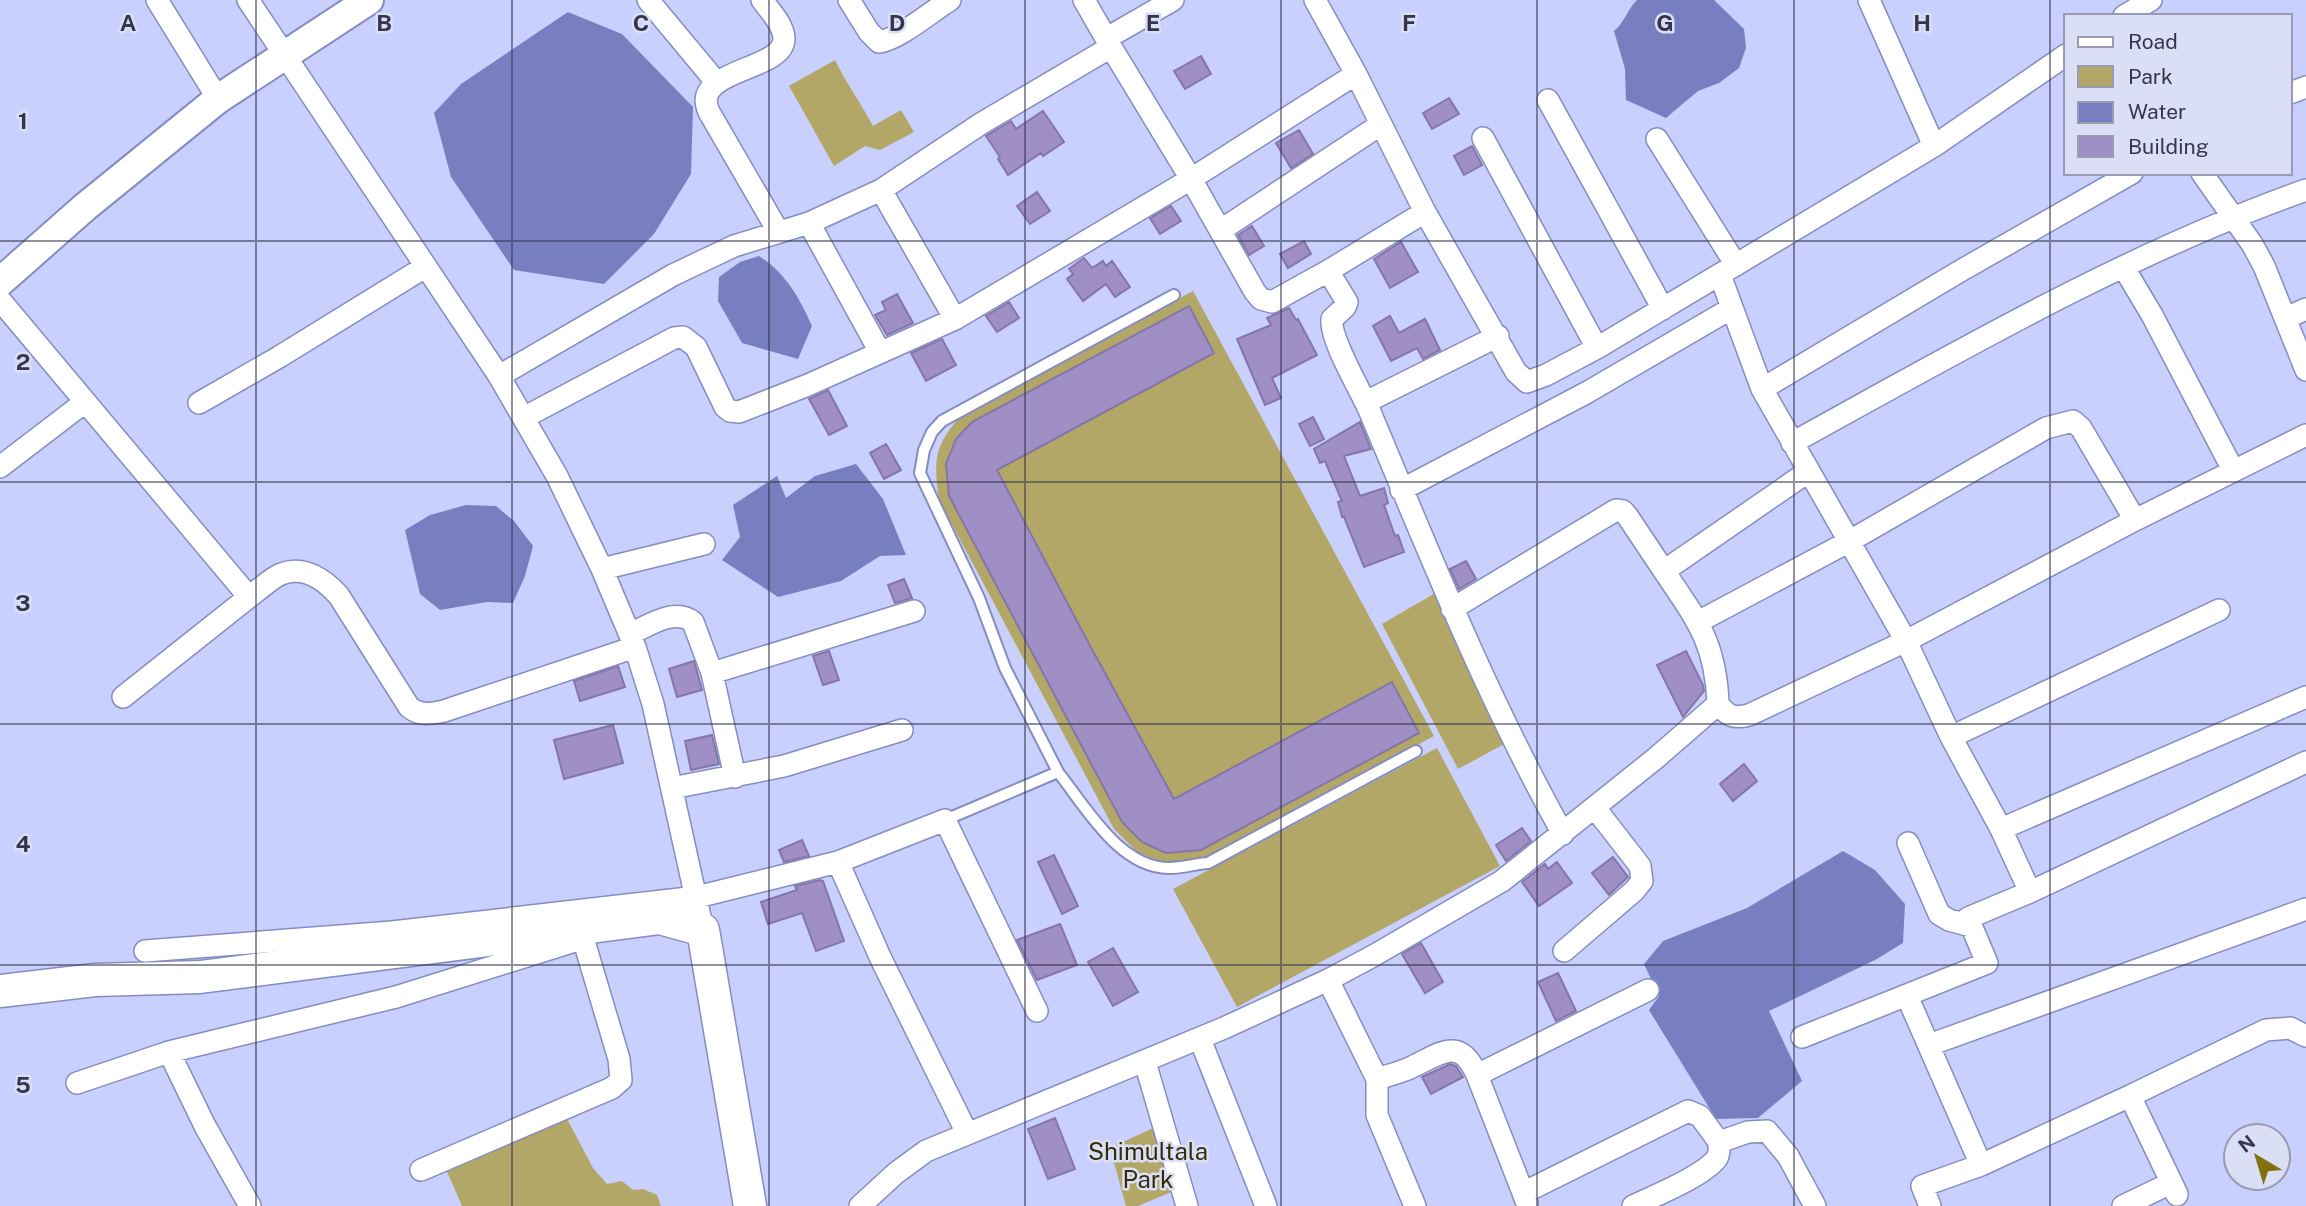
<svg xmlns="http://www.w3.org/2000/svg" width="2306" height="1206" viewBox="0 0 2306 1206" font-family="'Public Sans',sans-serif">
  <rect width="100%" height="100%" fill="#c9d0fe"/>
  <!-- green -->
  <path fill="#b3a768" d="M835 60C846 83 861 103 873 126L901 110 914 132 880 150 865 146 834 166 789 86Z
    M1193 291 1434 736 1208 859 1168 864 1138 853 1114 829 939 500C934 462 933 447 960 417Z
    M1437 592 1508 742 1458 769 1382 624Z
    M1437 748 1500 866 1237 1007 1173 889Z
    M565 1115 593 1168 607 1184 622 1181 633 1190 643 1189 657 1195 661 1206H462L445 1167Z
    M1166 1122 1188 1185 1138 1206H1126L1110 1148Z"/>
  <!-- water -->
  <path fill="#787fc0" d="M1637 0H1714L1744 29 1746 48 1739 68 1719 83 1698 91 1666 118 1626 100 1625 69 1614 31C1625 22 1627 10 1637 0Z
    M568 12 622 34 693 107 691 174 654 234 604 284 514 270 451 177 434 113 461 84Z
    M759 256C786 273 800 299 812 326L798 359 742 343 718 301 719 277 740 262Z
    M856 464 883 499 906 555 880 556 841 581 778 597 722 560 740 537 733 505 777 476 786 498 815 476Z
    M466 505 496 506 514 521 533 546 525 576 513 603 487 602 440 610 420 594 405 530 430 515Z
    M1843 851 1875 870 1905 904 1903 943 1875 960 1769 1011 1802 1081 1758 1118 1716 1119 1649 1010 1659 996 1644 964 1663 941 1747 908Z"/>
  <!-- building -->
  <path fill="#9f8fc4" stroke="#8575a9" stroke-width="2" d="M1201 56 1211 74 1185 89 1174 71Z
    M1449 98 1459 114 1432 129 1423 113Z
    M1043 111 1064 142 1043 156 1041 153 1008 175 998 159 1000 157 986 136 1011 121 1016 129Z
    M1299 130 1313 154 1291 168 1276 143Z
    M1472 146 1482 165 1464 175 1454 156Z
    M1037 192 1050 211 1030 224 1017 206Z
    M1171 206 1181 221 1160 234 1150 218Z
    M1252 226 1264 246 1249 255 1238 235Z
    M1304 241 1311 254 1288 268 1280 254Z
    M1401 242 1418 272 1390 288 1374 259Z
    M1084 258 1092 268 1103 261 1106 266 1112 261 1130 287 1115 297 1106 284 1083 301 1067 279 1073 274 1069 269Z
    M897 294 913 323 887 335 875 315 886 310 882 302Z
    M1009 302 1019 318 997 332 986 316Z
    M1189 306 1214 353 997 470 1088 642 1174 799 1392 682 1419 733 1201 850 1166 853 1142 842 1122 822 949 496 946 464 956 439 972 422Z
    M1289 308 1296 320 1298 319 1317 355 1272 378 1281 398 1265 405 1237 339 1271 325 1267 318Z
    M1390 316 1399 333 1425 319 1440 350 1423 359 1417 348 1391 361 1373 326Z
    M942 339 956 365 926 381 911 353Z
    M828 390 847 426 829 435 809 399Z
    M1313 417 1324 439 1310 446 1299 424Z
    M1360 422 1371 449 1344 456 1360 496 1384 488 1388 503 1384 505 1395 536 1398 535 1404 552 1364 567 1344 517H1342L1338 502 1342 501 1325 461 1320 463 1314 449Z
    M886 444 901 470 884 479 870 453Z
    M1466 561 1476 579 1459 589 1450 569Z
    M904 579 912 598 895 603 888 585Z
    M829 651 839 680 823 685 813 656Z
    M1686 651 1703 685 1704 691 1683 717 1657 665Z
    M694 661 702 690 677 697 669 669Z
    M618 666 625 687 580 701 574 681Z
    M613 725 623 763 564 779 554 740Z
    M712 735 719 764 691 770 685 741Z
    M1744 764 1757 781 1733 801 1720 784Z
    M1522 828 1531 841 1506 861 1496 845Z
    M802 840 809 856 784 862 779 850Z
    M1054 855 1078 906 1062 914 1038 862Z
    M1613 857 1628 877 1609 895 1592 873Z
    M1557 862 1572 883 1539 906 1522 882 1545 864 1548 869Z
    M820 880 823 881 844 941 816 951 802 913 768 924 761 902 797 890 795 886Z
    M1060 924 1077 965 1037 980 1017 940Z
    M1421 943 1443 982 1425 993 1402 954Z
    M1113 948 1138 992 1113 1006 1088 962Z
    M1558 973 1576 1011 1556 1021 1538 982Z
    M1450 1064 1456 1066 1463 1077 1431 1094 1422 1077Z
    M1055 1118 1075 1169 1048 1179 1028 1129Z"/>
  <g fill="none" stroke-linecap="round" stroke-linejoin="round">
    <defs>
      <path id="service" d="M1058 772C1085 806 1120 869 1170 868 1182 868 1195 864 1208 863L1416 751
        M945 820 1058 772 1005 668 979 598 920 473 924 450 932 432 942 421 1174 295"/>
      <path id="minor" d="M157 0 218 99
        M248 0 499 376 557 476 602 569 635 647 653 704 703 930
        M648 0 717 83
        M762 0C770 11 783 24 784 38 785 72 689 68 709 112L778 231
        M849 0 869 32 879 42C898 40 932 11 950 0
        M1084 0 1111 47
        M1315 0 1356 74 1425 212 1516 372 1527 382 1546 375 1597 348 1934 146 2066 55
        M1869 0 1934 146
        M2124 16 2151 0
        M1107 38 1173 0
        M1356 74 1191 179 1255 292 1261 299 1272 302 1328 271 1425 212
        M2290 93 2306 87
        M1548 100 1663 309
        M1483 138 1597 348
        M1657 139 1736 265
        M2202 173 2252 244 2264 266 2306 370
        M881 190 955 319
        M809 223 880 352
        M1221 230 1380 125
        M2124 268 2152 315 2233 470
        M1328 271 1347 302 1345 307 1332 319C1329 338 1361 391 1370 412 1430 555 1487 698 1563 834
        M0 300 249 597C259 590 270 579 281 574 304 565 325 580 339 596L409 707C420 716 430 714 444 711L635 647
        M2286 318 2306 309
        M499 376 673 275 734 246 809 223 881 190 982 123 1111 47 1191 179 955 319 808 385 739 412 730 411 725 407 696 347 683 337 674 338 525 417
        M1762 389 1962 270 2132 173
        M1366 402 1498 336
        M199 403 279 357 425 267
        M1792 443C1959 351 2126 254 2306 190
        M0 467 85 402
        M1401 490 1586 393 1732 308
        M602 569 704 544
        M1452 609 1616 510 1623 511 1628 517 1664 571
        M1698 622 1848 542 2046 428 2073 421 2081 428 2135 520
        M630 634C648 626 675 607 693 622L712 673 735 777
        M712 673 914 611
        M123 697 249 597
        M1718 704C1728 716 1733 719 1749 715L1906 641 2135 520 2306 435
        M1951 737 2219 610
        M672 788 784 766 902 730
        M2001 829 2306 697
        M1908 843 1939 914 1949 920 1971 926
        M838 862 881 959 967 1133
        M2030 892 2306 762
        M145 951 392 932 697 897 838 862 945 820 1037 1011
        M1564 951 1634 891 1642 881 1640 866 1595 808
        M1328 980 1377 1079V1115L1415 1206
        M1907 996 1981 1165 1922 1186 1930 1206
        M1802 1037 1987 963 1968 918 2030 892 2001 829 1951 737 1906 641 1809 471
        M1200 1039 1266 1206
        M1929 1045 2306 909
        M1145 1062 1187 1206
        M1477 1075 1527 1203
        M1377 1079C1389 1075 1403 1072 1414 1066 1441 1053 1460 1036 1477 1075L1648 990
        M77 1083 169 1052
        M2130 1096 2266 1030 2290 1028 2306 1036
        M1981 1165 2130 1096 2177 1194
        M421 1170 612 1088 621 1080 619 1059 583 938
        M1523 1193 1688 1111 1700 1116 1719 1142 1748 1132 1767 1131 1788 1156 1815 1206
        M250 1206 205 1126 169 1052 396 997 581 939
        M860 1206 896 1173 926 1151 1224 1028 1328 980 1373 956 1502 881 1656 758 1718 704C1716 643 1697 620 1664 571L1809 471 1762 389 1720 275
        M1633 1206C1654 1196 1704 1176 1717 1158 1720 1153 1719 1148 1719 1142
        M2123 1206 2171 1183 2177 1195"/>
      <path id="tertiary" d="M0 282 85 207 218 99 369 0"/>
      <path id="secondary" d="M0 991 95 980 200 977 660 918 703 930 750 1206"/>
    </defs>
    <!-- service casing -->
    <use href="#service" stroke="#858cc1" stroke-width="14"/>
    <!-- minor casing -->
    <use href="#minor" stroke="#858cc1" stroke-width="24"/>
    <!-- tertiary casing -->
    <use href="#tertiary" stroke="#858cc1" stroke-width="32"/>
    <!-- secondary casing -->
    <use href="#secondary" stroke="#858cc1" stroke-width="35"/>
    <!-- service -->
    <use href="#service" stroke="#fff" stroke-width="10"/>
    <!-- minor -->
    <use href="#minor" stroke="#fff" stroke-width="21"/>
    <!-- tertiary -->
    <use href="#tertiary" stroke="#fff" stroke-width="28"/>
    <!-- secondary -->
    <use href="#secondary" stroke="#fff" stroke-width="32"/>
  </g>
  <!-- grid -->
  <path fill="none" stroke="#33364d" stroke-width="2" stroke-opacity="0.55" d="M256 0V1206M512 0V1206M769 0V1206M1025 0V1206M1281 0V1206M1537 0V1206M1794 0V1206M2050 0V1206M0 241H2306M0 482H2306M0 724H2306M0 965H2306"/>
  <g text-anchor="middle" stroke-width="5" stroke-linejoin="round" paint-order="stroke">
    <!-- park labels -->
    <g font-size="24" fill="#332d0a" stroke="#dbdff6">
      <text x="1148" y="1160">Shimultala<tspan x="1148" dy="28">Park</tspan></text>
    </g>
  </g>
  <g font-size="23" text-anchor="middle" font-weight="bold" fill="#33364d" stroke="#dbdff6" stroke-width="5" stroke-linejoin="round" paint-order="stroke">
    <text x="128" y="31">A</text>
    <text x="384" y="31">B</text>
    <text x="641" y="31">C</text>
    <text x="897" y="31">D</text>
    <text x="1153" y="31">E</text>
    <text x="1409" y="31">F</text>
    <text x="1665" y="31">G</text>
    <text x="1922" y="31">H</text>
    <text x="23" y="129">1</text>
    <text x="23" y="370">2</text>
    <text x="23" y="611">3</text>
    <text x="23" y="852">4</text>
    <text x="23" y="1093">5</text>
  </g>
  <!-- legend -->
  <rect x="2064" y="14" width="228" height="161" fill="#dbdff6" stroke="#989bb2" stroke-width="2"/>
  <rect x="2078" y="37" width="35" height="10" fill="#ffffff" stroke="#989bb2" stroke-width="2"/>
  <text x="2128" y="49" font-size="21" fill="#33364d">Road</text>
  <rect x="2078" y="66" width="35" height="21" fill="#b3a768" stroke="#989bb2" stroke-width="2"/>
  <text x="2128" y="84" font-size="21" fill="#33364d">Park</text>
  <rect x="2078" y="102" width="35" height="21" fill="#787fc0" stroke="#989bb2" stroke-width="2"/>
  <text x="2128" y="119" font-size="21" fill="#33364d">Water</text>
  <rect x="2078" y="136" width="35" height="21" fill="#9f8fc4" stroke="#989bb2" stroke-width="2"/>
  <text x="2128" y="154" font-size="21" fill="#33364d">Building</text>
  <!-- north arrow -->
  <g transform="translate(2257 1157) rotate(322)"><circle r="33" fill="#dbdff6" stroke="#989bb2" stroke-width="2"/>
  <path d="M0-5L12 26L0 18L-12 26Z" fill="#817110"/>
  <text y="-10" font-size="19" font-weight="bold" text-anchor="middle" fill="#33364d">N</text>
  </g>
</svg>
